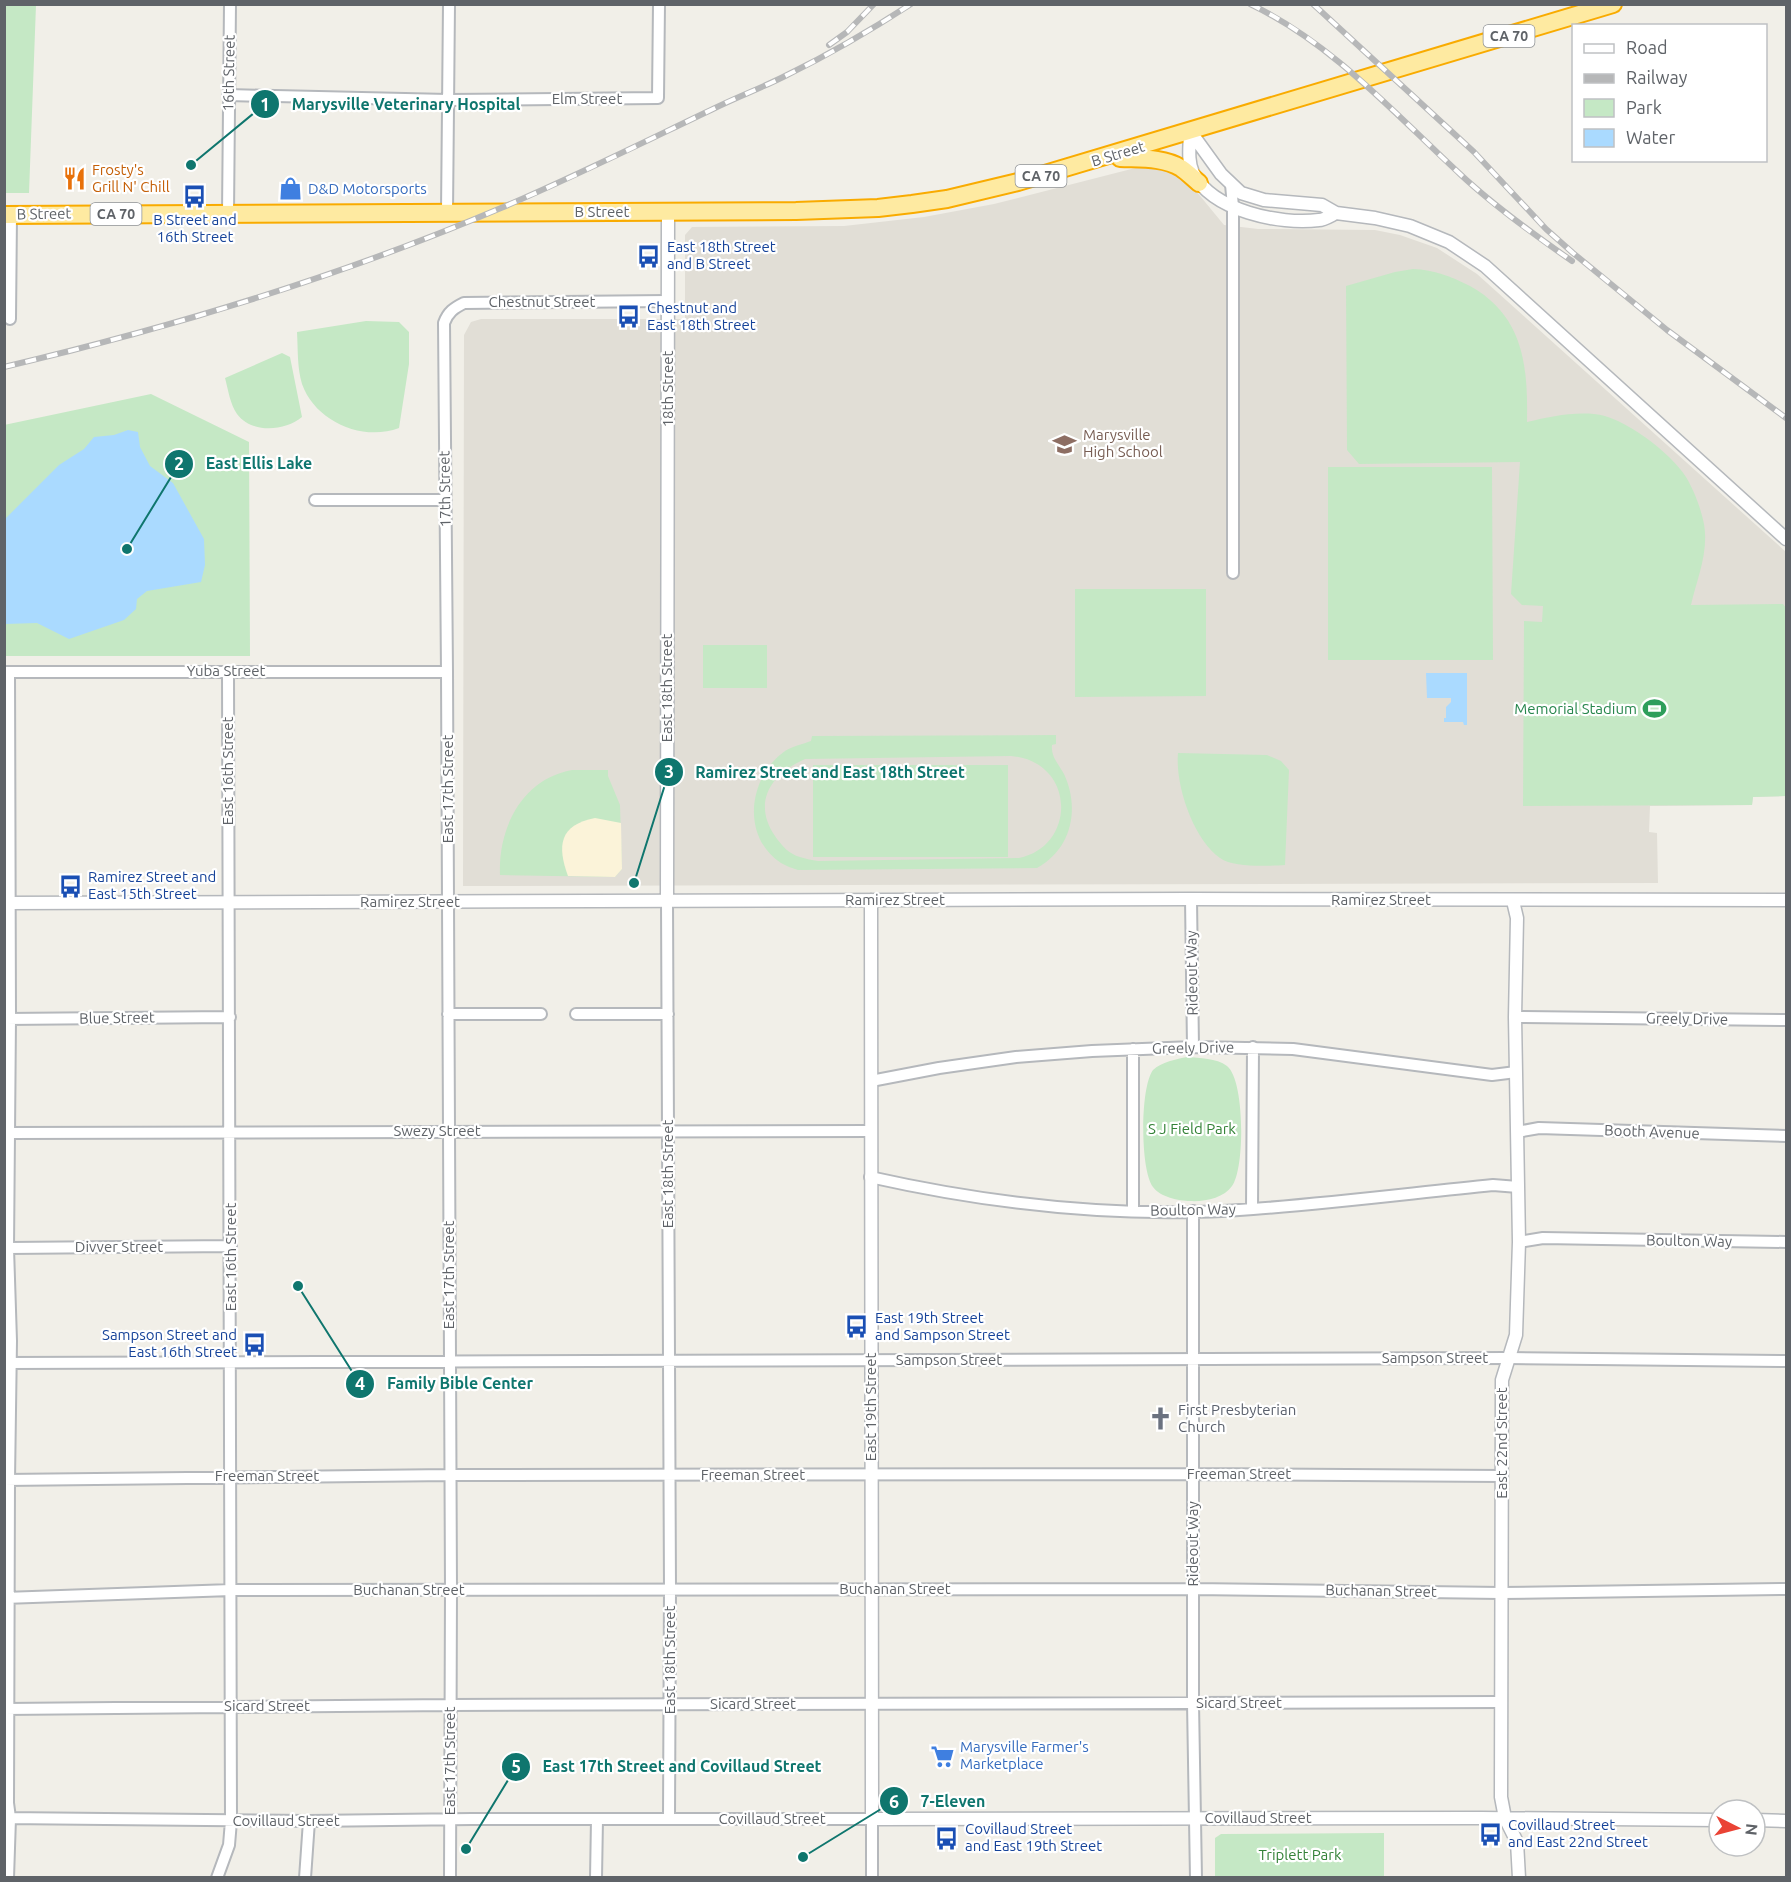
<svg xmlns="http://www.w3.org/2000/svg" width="1791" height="1882" viewBox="0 0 1791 1882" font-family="Ubuntu,sans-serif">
  <rect width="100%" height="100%" fill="#f1efe8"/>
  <!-- education -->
  <path fill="#e1ded6" d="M1147 165 1165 167 1187 180 1224 225 1258 229 1375 230 1400 235 1437 248 1477 274 1786 552V796L1753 797 1752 805 1650 806 1649 832 1657 833 1658 883 463 886 464 335 471 322 481 319H685V235L692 227 844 226 924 217 994 204Z"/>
  <!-- green -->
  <path fill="#c5e8c5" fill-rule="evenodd" d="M5 4 36 5 29 193H5Z
    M1413 269C1435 270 1450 276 1470 286 1524 316 1528 366 1527 422 1549 417 1570 412 1594 414 1623 416 1671 453 1686 477 1694 490 1701 509 1704 524 1709 552 1697 579 1691 605L1783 604 1786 608V796L1753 797 1752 805 1523 806 1524 621 1542 622 1543 606 1522 605 1511 594 1520 462 1359 464 1347 450 1346 286 1395 272Z
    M366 321 399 322 409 332V364L399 428C362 442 315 421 302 384 297 368 298 349 297 332Z
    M282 353 290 357 302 417C285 431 252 434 237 414 230 404 228 389 225 378Z
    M151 394 249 442 250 656H5L4 425Z
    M1328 467H1492L1493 660H1328Z
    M1075 589H1206V696L1075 697Z
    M703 645H767V688H703Z
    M1056 735V744L1052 745C1051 757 1058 763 1064 774 1080 808 1072 849 1037 868L798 870C792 868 786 866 781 863 740 836 749 776 785 751 793 746 803 744 811 741L812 736ZM1011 756C1077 762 1076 847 1019 858L818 861C812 860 806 859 800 857 789 854 782 846 775 836 752 802 771 774 805 759Z
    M1178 753 1267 755 1281 761 1289 770 1285 865C1268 866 1234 868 1220 858 1193 839 1175 785 1178 753Z
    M813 765H1008V857H813Z
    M572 770H608V776L620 805 622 869 615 877 500 875C498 828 522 779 572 770Z
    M1187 1057C1200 1058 1216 1058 1227 1066 1245 1080 1245 1169 1232 1186 1224 1198 1204 1202 1190 1201 1179 1201 1160 1197 1153 1187 1140 1170 1140 1087 1153 1070 1161 1062 1177 1059 1187 1057Z
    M1384 1833V1877H1215V1838L1221 1834Z"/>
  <!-- sand -->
  <path fill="#fbf3d9" d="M595 818 621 823 622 869 615 877 568 876C557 846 559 825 595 818Z"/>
  <!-- water -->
  <path fill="#aadaff" d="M128 430 138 432 140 447 150 466 173 483 204 539 205 565 201 582 147 591 137 599 136 609 124 620 69 639 37 623 5 624V519L59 465 84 449 94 437 114 435Z
    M1426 673H1467V725H1464L1463 722H1444V718H1446V707L1451 702V698H1427Z"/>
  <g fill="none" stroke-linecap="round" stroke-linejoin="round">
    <defs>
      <path id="minor" d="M228 95 448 100 658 98 659 4
        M1231 184 1233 207V573
        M447 212 449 4
        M228 213 230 4
        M10 319 11 215
        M315 500H445
        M4 672H447
        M1191 899 1193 1047
        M667 901 670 1590 669 1819
        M448 1014H541
        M576 1014H668
        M1515 1017 1786 1020
        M5 1019 230 1017
        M871 1081 939 1068 1016 1057 1092 1051 1193 1047 1293 1049 1492 1075 1516 1072
        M1517 1132 1539 1128 1786 1136
        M4 1133 870 1131
        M870 1177C995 1205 1125 1219 1253 1209 1333 1203 1413 1193 1493 1185L1518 1187
        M1252 1209 1253 1047
        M1133 1211V1049
        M1193 1211V1703L1196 1878
        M1519 1242 1543 1238 1786 1242
        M8 1248 231 1246
        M4 1363 1509 1358 1786 1361
        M4 1480 450 1475 1194 1474 1502 1476
        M4 1598 231 1590 1193 1589 1501 1593 1786 1589
        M4 1709 451 1705 1501 1702
        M5 1818 309 1821 472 1819H872V1878
        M8 1878 10 1818 8 1803 9 1480 11 1341 8 1248 10 1019 9 672
        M217 1878 229 1845 231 1821 228 671
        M305 1878 309 1821
        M450 1878 451 1590 447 672 444 323C448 312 454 308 464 303L668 301
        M596 1878 597 1819"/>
      <path id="tertiary" d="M1190 131 1221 174 1241 193 1264 200 1322 205 1336 213 1375 218 1410 226 1449 242 1485 266 1786 539
        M1190 131C1190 145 1187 160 1193 173 1213 211 1279 225 1319 220 1324 220 1330 216 1336 213
        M871 900 872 1819 1481 1818 1719 1820
        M667 901 668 212
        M1513 901 1517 918 1515 1017 1519 1242 1516 1335 1502 1380 1501 1797 1505 1818 1517 1842 1519 1878
        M4 903 1191 899 1786 900
        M1755 1820 1786 1821"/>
      <path id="trunk" d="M1120 158C1139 159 1163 157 1181 168 1187 172 1193 178 1199 183
        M4 215 796 211 878 208 912 204 947 199 1018 182 1613 4"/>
    </defs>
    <!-- minor casing -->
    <use href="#minor" stroke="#b5b8bc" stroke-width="14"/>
    <!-- tertiary casing -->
    <use href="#tertiary" stroke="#b5b8bc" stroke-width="15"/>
    <!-- trunk casing -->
    <use href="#trunk" stroke="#f9ab00" stroke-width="20"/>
    <!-- minor -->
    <use href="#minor" stroke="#fff" stroke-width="10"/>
    <!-- tertiary -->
    <use href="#tertiary" stroke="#fff" stroke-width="12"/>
    <!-- trunk -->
    <use href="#trunk" stroke="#feeaa1" stroke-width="16"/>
    <defs>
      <path id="rail" d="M1250 4C1332 43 1394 113 1460 174 1494 206 1533 234 1572 261
        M1313 4 1474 152 1546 229 1573 253 1667 330 1786 418
        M829 45 847 32 874 4
        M4 367C174 327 341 276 501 208 574 177 644 142 715 108 739 96 764 87 787 75 830 54 871 30 911 4"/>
    </defs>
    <!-- rail casing -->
    <use href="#rail" stroke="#b6b7b8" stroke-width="6"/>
    <!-- rail -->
    <use href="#rail" stroke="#fff" stroke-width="4" stroke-dasharray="11" stroke-linecap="butt"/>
  </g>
  <!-- icons -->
  <defs>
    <symbol id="restaurant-bare" viewBox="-9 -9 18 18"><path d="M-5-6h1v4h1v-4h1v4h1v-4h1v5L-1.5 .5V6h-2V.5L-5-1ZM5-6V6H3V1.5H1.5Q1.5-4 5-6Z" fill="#e8710a" stroke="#fff" stroke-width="2.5" paint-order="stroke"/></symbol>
    <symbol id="shop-bare" viewBox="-9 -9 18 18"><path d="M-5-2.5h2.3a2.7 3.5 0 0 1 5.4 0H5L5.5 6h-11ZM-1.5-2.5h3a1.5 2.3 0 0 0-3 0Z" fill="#3f7fe0" stroke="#fff" stroke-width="2.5" paint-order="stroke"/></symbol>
    <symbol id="bus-bare" viewBox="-9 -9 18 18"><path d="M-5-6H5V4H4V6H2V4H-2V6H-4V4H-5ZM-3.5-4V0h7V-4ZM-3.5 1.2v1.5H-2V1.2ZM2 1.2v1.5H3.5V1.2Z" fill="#1a4fb4" stroke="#fff" stroke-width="2.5" paint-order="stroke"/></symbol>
    <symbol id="school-bare" viewBox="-9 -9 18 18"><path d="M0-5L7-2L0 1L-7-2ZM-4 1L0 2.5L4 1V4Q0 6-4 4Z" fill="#8d6e63" stroke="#fff" stroke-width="2.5" paint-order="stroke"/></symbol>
    <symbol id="stadium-bare" viewBox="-9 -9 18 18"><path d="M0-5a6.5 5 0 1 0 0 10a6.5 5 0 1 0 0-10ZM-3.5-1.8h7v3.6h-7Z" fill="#2e9e5b" stroke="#fff" stroke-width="2.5" paint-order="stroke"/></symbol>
    <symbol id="church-bare" viewBox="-9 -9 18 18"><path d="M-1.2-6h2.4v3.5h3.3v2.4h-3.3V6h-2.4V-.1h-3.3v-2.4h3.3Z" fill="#6b7280" stroke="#fff" stroke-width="2.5" paint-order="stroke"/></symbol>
    <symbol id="supermarket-bare" viewBox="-9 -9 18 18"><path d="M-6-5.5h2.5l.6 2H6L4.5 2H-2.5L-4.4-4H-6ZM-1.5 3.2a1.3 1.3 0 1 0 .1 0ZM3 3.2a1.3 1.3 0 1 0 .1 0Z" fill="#3f7fe0" stroke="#fff" stroke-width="2.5" paint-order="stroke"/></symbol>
  </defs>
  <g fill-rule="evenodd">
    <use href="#restaurant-bare" x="58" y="162" width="33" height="33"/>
    <use href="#shop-bare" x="274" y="172" width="33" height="33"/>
    <use href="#bus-bare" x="178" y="180" width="33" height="33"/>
    <use href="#bus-bare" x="632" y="240" width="33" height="33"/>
    <use href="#bus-bare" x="612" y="300" width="33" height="33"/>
    <use href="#school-bare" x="1048" y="428" width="33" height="33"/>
    <use href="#stadium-bare" x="1638" y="692" width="33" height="33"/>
    <use href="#bus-bare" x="54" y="870" width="33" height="33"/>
    <use href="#bus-bare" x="840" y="1310" width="33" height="33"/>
    <use href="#bus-bare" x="238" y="1328" width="33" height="33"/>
    <use href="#church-bare" x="1144" y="1402" width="33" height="33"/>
    <use href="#supermarket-bare" x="926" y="1740" width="33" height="33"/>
    <use href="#bus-bare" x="1474" y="1818" width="33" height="33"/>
    <use href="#bus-bare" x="930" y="1822" width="33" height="33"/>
  </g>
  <g text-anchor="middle" stroke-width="4.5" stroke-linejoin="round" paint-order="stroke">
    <!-- shield labels -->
    <g fill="#fff" stroke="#8f9295" stroke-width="1.5">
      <rect x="1483.5" y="25" width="51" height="22" rx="4.5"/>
      <rect x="1015.5" y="165" width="51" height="22" rx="4.5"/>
      <rect x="90.5" y="203" width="51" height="22" rx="4.5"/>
    </g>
    <g font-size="14" font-weight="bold" fill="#5f6368">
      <text x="1509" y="41">CA 70</text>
      <text x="1041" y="181">CA 70</text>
      <text x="116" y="219">CA 70</text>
    </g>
    <!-- street labels -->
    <g font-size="15" fill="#5f6368" stroke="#fff">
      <text transform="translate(229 73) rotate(-89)" y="5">16th Street</text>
      <text x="587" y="104">Elm Street</text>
      <text transform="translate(1118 154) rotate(-17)" y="5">B Street</text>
      <text x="602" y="217">B Street</text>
      <text transform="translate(44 214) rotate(-1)" y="5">B Street</text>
      <text x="542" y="307">Chestnut Street</text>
      <text transform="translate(668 389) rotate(-90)" y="5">18th Street</text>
      <text transform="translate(445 489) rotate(-91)" y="5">17th Street</text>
      <text x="226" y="676">Yuba Street</text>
      <text transform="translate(667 688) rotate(-90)" y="5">East 18th Street</text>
      <text transform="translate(228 771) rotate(-90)" y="5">East 16th Street</text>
      <text transform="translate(448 789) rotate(-90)" y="5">East 17th Street</text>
      <text x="895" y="905">Ramirez Street</text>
      <text x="1381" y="905">Ramirez Street</text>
      <text x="410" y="907">Ramirez Street</text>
      <text transform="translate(1192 973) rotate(-91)" y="5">Rideout Way</text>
      <text transform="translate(117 1018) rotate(-1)" y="5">Blue Street</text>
      <text transform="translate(1687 1019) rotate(1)" y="5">Greely Drive</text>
      <text transform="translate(1193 1048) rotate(-1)" y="5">Greely Drive</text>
      <text x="437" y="1136">Swezy Street</text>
      <text transform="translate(1652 1132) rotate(2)" y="5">Booth Avenue</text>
      <text transform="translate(668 1174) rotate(-90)" y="5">East 18th Street</text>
      <text transform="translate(1193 1210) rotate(-1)" y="5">Boulton Way</text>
      <text transform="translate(1689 1241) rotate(1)" y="5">Boulton Way</text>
      <text x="119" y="1252">Divver Street</text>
      <text transform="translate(231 1257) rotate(-90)" y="5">East 16th Street</text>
      <text transform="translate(449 1275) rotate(-90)" y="5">East 17th Street</text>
      <text x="1435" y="1363">Sampson Street</text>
      <text x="949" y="1365">Sampson Street</text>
      <text transform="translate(871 1407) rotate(-90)" y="5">East 19th Street</text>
      <text transform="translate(1502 1443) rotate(-90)" y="5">East 22nd Street</text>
      <text x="1239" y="1479">Freeman Street</text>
      <text x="753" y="1480">Freeman Street</text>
      <text x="267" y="1481">Freeman Street</text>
      <text transform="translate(1193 1544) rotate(-90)" y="5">Rideout Way</text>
      <text x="895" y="1594">Buchanan Street</text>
      <text x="409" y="1595">Buchanan Street</text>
      <text transform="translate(1381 1591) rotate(1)" y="5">Buchanan Street</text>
      <text transform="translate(670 1660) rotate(-90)" y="5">East 18th Street</text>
      <text x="1239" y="1708">Sicard Street</text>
      <text x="753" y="1709">Sicard Street</text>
      <text x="267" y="1711">Sicard Street</text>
      <text transform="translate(450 1761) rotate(-90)" y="5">East 17th Street</text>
      <text x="1258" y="1823">Covillaud Street</text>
      <text x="772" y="1824">Covillaud Street</text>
      <text x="286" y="1826">Covillaud Street</text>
    </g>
    <!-- food labels -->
    <g font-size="15" fill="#c56008" stroke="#fff" text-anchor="start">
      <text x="92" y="175">Frosty's<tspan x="92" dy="17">Grill N' Chill</tspan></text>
    </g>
    <!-- shop labels -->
    <g font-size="15" fill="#366cbe" stroke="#fff" text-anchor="start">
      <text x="308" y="194">D&amp;D Motorsports</text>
      <text x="960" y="1752">Marysville Farmer's<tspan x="960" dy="17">Marketplace</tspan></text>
    </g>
    <!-- transit labels -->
    <g font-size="15" fill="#164399" stroke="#fff" text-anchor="start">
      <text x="195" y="225" text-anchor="middle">B Street and<tspan x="195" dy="17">16th Street</tspan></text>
      <text x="667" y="252">East 18th Street<tspan x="667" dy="17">and B Street</tspan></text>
      <text x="647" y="313">Chestnut and<tspan x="647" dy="17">East 18th Street</tspan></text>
      <text x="88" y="882">Ramirez Street and<tspan x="88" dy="17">East 15th Street</tspan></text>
      <text x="875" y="1323">East 19th Street<tspan x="875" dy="17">and Sampson Street</tspan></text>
      <text x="237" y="1340" text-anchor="end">Sampson Street and<tspan x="237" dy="17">East 16th Street</tspan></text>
      <text x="1508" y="1830">Covillaud Street<tspan x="1508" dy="17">and East 22nd Street</tspan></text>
      <text x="965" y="1834">Covillaud Street<tspan x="965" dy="17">and East 19th Street</tspan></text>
    </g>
    <!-- education labels -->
    <g font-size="15" fill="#785e54" stroke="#fff" text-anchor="start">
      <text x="1083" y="440">Marysville<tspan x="1083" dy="17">High School</tspan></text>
    </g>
    <!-- leisure labels -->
    <g font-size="15" fill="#27864d" stroke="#fff" text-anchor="end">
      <text x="1637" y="714">Memorial Stadium</text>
    </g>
    <!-- park labels -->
    <g font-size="15" fill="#348238" stroke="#fff">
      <text x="1192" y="1134">S J Field Park</text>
      <text x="1300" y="1860">Triplett Park</text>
    </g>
    <!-- worship labels -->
    <g font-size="15" fill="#5b616d" stroke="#fff" text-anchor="start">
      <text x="1178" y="1415">First Presbyterian<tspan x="1178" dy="17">Church</tspan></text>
    </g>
  </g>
  <!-- callouts -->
  <path fill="none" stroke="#0f766e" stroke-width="2" d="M191 165L265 104M127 549L179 464M634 883L669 772M298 1286L360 1384M466 1849L516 1767M803 1857L894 1801"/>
  <g fill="#0f766e" stroke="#fff" stroke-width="2">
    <circle cx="191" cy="165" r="6"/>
    <circle cx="127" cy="549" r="6"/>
    <circle cx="634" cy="883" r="6"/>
    <circle cx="298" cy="1286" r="6"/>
    <circle cx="466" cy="1849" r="6"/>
    <circle cx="803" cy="1857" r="6"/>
    <circle cx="265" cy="104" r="15"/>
    <circle cx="179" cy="464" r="15"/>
    <circle cx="669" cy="772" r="15"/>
    <circle cx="360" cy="1384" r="15"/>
    <circle cx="516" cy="1767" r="15"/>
    <circle cx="894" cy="1801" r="15"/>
  </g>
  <g font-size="18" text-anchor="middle" font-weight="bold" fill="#fff">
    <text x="265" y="111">1</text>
    <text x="179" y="470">2</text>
    <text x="669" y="778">3</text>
    <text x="360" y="1390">4</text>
    <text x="516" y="1773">5</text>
    <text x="894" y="1808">6</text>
  </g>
  <g font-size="16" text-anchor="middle" font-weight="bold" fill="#0f766e" stroke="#fff" stroke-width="4.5" stroke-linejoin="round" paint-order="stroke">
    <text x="406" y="110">Marysville Veterinary Hospital</text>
    <text x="259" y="469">East Ellis Lake</text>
    <text x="830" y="778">Ramirez Street and East 18th Street</text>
    <text x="460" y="1389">Family Bible Center</text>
    <text x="682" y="1772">East 17th Street and Covillaud Street</text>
    <text x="953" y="1807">7-Eleven</text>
  </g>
  <!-- border -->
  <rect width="1791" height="1882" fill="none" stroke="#5f6368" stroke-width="12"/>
  <!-- legend -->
  <rect x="1572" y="24" width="195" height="138" fill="#ffffff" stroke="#bfc1c3" stroke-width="1.5"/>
  <rect x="1584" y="44" width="30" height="9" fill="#ffffff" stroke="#bfc1c3" stroke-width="1.5"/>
  <text x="1626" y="54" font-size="18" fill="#5f6368">Road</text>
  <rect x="1584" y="74" width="30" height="9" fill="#b6b7b8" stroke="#bfc1c3" stroke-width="1.5"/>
  <text x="1626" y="84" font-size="18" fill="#5f6368">Railway</text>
  <rect x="1584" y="99" width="30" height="18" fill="#c5e8c5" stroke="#bfc1c3" stroke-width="1.5"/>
  <text x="1626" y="114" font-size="18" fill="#5f6368">Park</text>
  <rect x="1584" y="129" width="30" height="18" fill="#aadaff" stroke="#bfc1c3" stroke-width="1.5"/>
  <text x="1626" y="144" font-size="18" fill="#5f6368">Water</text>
  <!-- north arrow -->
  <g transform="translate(1737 1828) rotate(96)"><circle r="28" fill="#ffffff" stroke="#bfc1c3" stroke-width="1.5"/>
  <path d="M0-4.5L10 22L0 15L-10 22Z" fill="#ea4335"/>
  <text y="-9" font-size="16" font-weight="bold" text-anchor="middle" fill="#5f6368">N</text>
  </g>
</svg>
